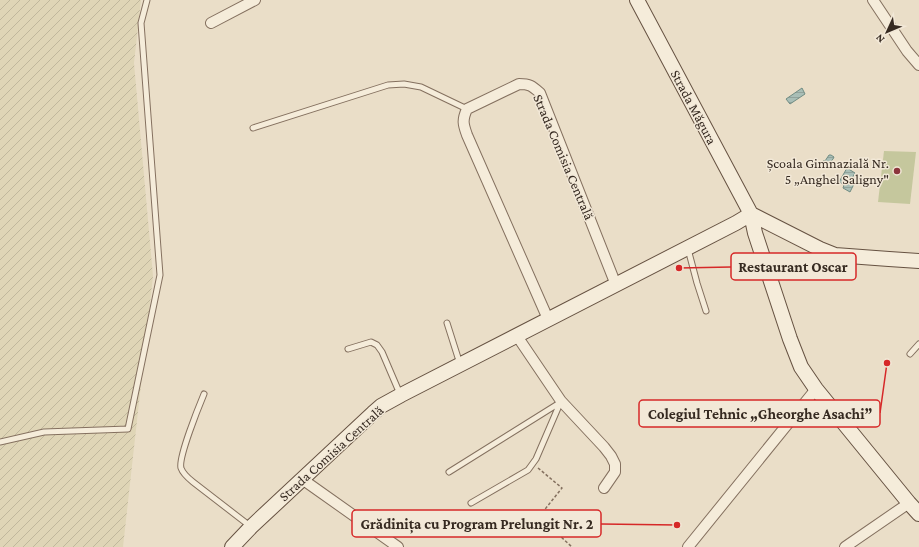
<svg xmlns="http://www.w3.org/2000/svg" width="919" height="547" viewBox="0 0 919 547" font-family="'Crimson Pro',serif">
  <defs>
    <pattern id="farmland-furrows" width="10" height="10" patternUnits="userSpaceOnUse"><rect width="10" height="10" fill="#dfd5b6"/><path d="M-1 1l2-2M0 10L10 0M9 11l2-2" fill="none" stroke="#c0b79c"/></pattern>
    <pattern id="water-rules" width="6" height="5" patternUnits="userSpaceOnUse"><rect width="6" height="5" fill="#a9beb6"/><path d="M0 2.5h6" fill="none" stroke="#92a39c"/></pattern>
  </defs>
  <rect width="100%" height="100%" fill="#eadec8"/>
  <!-- farmland -->
  <path fill="url(#farmland-furrows)" d="M0 0H141L134 63 153 276 123 547H0Z"/>
  <!-- pitch -->
  <path fill="#c5c79d" d="M884 151 916 152 910 204 878 202Z"/>
  <!-- water -->
  <path fill="url(#water-rules)" stroke="#708c83" d="M802 88 805 94 790 104 786 99Z
    M829 155H831L834 157 833 159 827 166 823 164V161H825Z
    M847 168 855 173 851 180 855 182 850 192 843 188 844 185 839 182Z"/>
  <g fill="none" stroke-linecap="round" stroke-linejoin="round">
    <defs>
      <path id="lane" d="M253 128 388 85 404 84 421 87 467 109
        M688 249 697 283 706 311
        M447 323 460 364
        M348 349 371 342 377 345 382 352 400 394
        M910 354 919 344
        M204 394C199 406 178 458 181 468 183 474 188 478 193 482L250 526
        M0 442 44 432 128 429 160 275 141 23 147 0
        M449 472 561 402
        M471 503 528 470 536 459 561 401"/>
      <path id="street" d="M873 0 907 51 919 65
        M211 23 255 0
        M548 319 467 135C463 124 462 120 467 109L519 84C530 84 532 86 540 93L616 285
        M517 336 561 401 604 447 611 456 615 464V472L604 488
        M302 479 398 547
        M688 547 816 389
        M845 547 909 503"/>
      <path id="secondary" d="M637 0 751 214 755 233 790 339 801 367 816 389 909 503 919 514
        M751 214 820 249 835 255 889 259 919 261
        M232 547 251 527 373 413 381 406 401 395 736 223 751 214"/>
    </defs>
    <!-- lane casing -->
    <use href="#lane" stroke="#84705f" stroke-width="7"/>
    <!-- street casing -->
    <use href="#street" stroke="#84705f" stroke-width="12"/>
    <!-- secondary casing -->
    <use href="#secondary" stroke="#665242" stroke-width="16"/>
    <!-- path -->
    <path stroke="#84705f" stroke-width="1.5" stroke-dasharray="3 2" stroke-linecap="butt" d="M538 468 562 488 542 513 547 524 572 547"/>
    <!-- lane -->
    <use href="#lane" stroke="#f5ecda" stroke-width="5"/>
    <!-- street -->
    <use href="#street" stroke="#f5ecda" stroke-width="10"/>
    <!-- secondary -->
    <use href="#secondary" stroke="#f5ecda" stroke-width="14"/>
  </g>
  <!-- markers -->
  <circle fill="#8c353c" stroke="#f2e8d7" stroke-width="1.5" cx="897" cy="171" r="4"/>
  <g text-anchor="middle" stroke-width="3" stroke-linejoin="round" paint-order="stroke">
    <!-- street labels -->
    <g font-size="14" fill="#362a21" stroke="#f2e8d7">
      <text transform="translate(694 107) rotate(62)" y="5">Strada Măgura</text>
      <text transform="translate(564 157) rotate(67)" y="5">Strada Comisia Centrală</text>
      <text transform="translate(331 453) rotate(-42)" y="5">Strada Comisia Centrală</text>
    </g>
    <!-- poi labels -->
    <g font-size="14" fill="#362a21" stroke="#f2e8d7" text-anchor="end">
      <text x="889" y="168">Școala Gimnazială Nr.<tspan x="889" dy="16">5 „Anghel Saligny"</tspan></text>
    </g>
  </g>
  <!-- callouts -->
  <path fill="none" stroke="#d62828" stroke-width="1.5" d="M679 268L731 267M887 363L880 413M677 525L601 524"/>
  <g fill="#d62828" stroke="#f2e8d7" stroke-width="1.5">
    <circle cx="679" cy="268" r="4"/>
    <circle cx="887" cy="363" r="4"/>
    <circle cx="677" cy="525" r="4"/>
  </g>
  <g fill="#f2e8d7" stroke="#d62828" stroke-width="1.5">
    <rect x="731" y="253" width="125" height="27" rx="4"/>
    <rect x="639" y="400" width="241" height="27" rx="4"/>
    <rect x="352" y="510" width="249" height="27" rx="4"/>
  </g>
  <g font-size="15" text-anchor="middle" font-weight="bold" fill="#362a21">
    <text x="793" y="272">Restaurant Oscar</text>
    <text x="760" y="419">Colegiul Tehnic „Gheorghe Asachi”</text>
    <text x="477" y="529">Grădinița cu Program Prelungit Nr. 2</text>
  </g>
  <!-- north arrow -->
  <g transform="translate(887 32) rotate(226)" stroke="#f2e8d7" stroke-width="3" paint-order="stroke">
  <path d="M0-3L7 15L0 10L-7 15Z" fill="#362a21"/>
  <text y="-6" font-size="11" font-weight="bold" text-anchor="middle" fill="#362a21">N</text>
  </g>
</svg>
